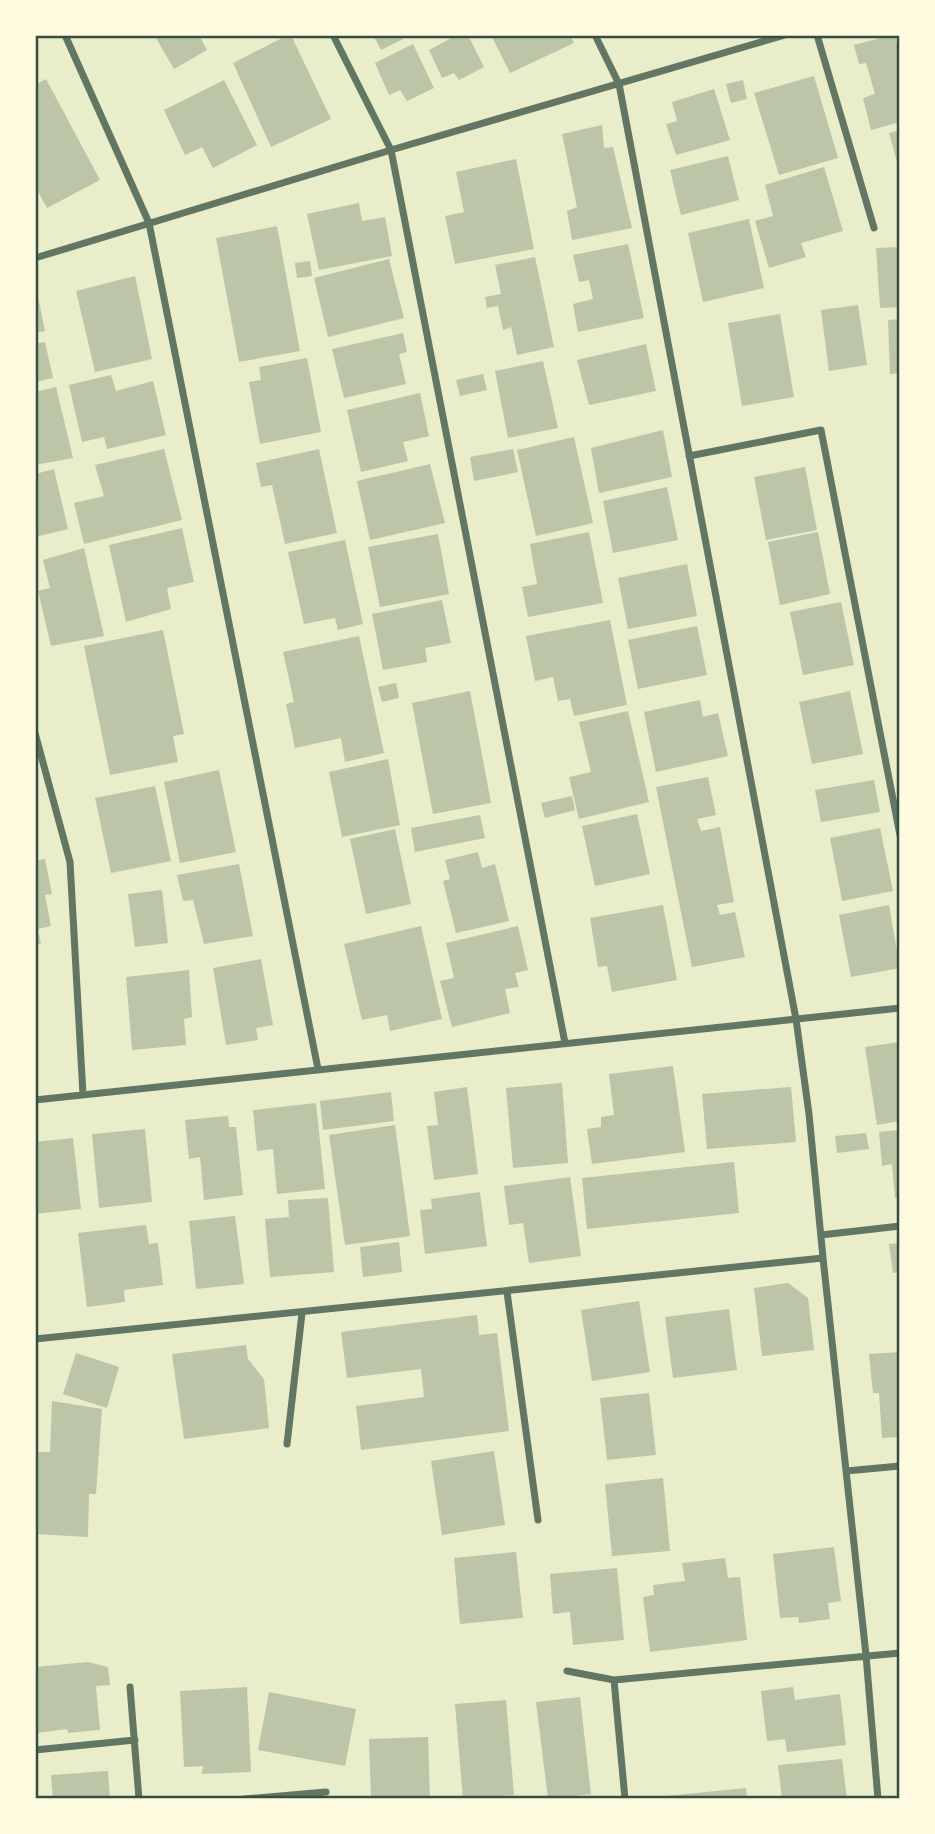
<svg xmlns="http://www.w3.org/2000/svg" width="935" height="1834" viewBox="0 0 935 1834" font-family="'Archivo Narrow',sans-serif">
  <rect width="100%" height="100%" fill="#e9edc9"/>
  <!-- building -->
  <path fill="#bcc5a7" d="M161 35H199L207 50 174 69 156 38Z
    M288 35H291L331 119 271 147 233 63Z
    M373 35H411L381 50Z
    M457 35H468L484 67 459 80 454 73 442 78 429 50Z
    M491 35H570L574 43 510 73Z
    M892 35H895L898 49H900V122L871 130 863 98 875 94 866 63 859 64 854 45Z
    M413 44 434 88 407 101 400 90 389 95 375 63Z
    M814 76 838 158 779 175 754 93Z
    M46 79 100 180 47 208 35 186V85Z
    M224 80 257 145 213 168 202 147 185 155 164 110Z
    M743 80 747 99 731 103 726 84Z
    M714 89 730 140 676 155 666 124 677 121 672 102Z
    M602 125 604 148 613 147 632 228 572 240 567 211 577 207 562 134Z
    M900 130V169H899L889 133Z
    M728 156 739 200 681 215 670 170Z
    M516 159 534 249 455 264 445 216 464 212 456 172Z
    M824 167 843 231 801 243 806 257 769 268 755 221 773 216 765 185Z
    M359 203 362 221 385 217 392 256 319 270 307 214Z
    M749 219 764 288 703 302 688 233Z
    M277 226 300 351 239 362 216 238Z
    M628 244 644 318 578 332 573 304 593 299 589 280 579 282 573 255Z
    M900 247V307L880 308 876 248Z
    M535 257 554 347 517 355 511 327 503 330 498 306 487 308 485 297 501 294 495 265Z
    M389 259 404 318 328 337 314 278Z
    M310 261 312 276 297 278 295 263Z
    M135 276 152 359 95 372 76 291Z
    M37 292 45 331 35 333V293Z
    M858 305 867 365 829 371 821 310Z
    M780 314 794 397 742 406 728 323Z
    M900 319V373L890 374 888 320Z
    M403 333 407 352 399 354 406 384 344 398 332 349Z
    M45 342 53 378 35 382V344Z
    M646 344 656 391 589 405 577 360Z
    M307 358 321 432 260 444 249 382 261 380 259 367Z
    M543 361 558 428 508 438 495 371Z
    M483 374 487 390 460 396 456 380Z
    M111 375 116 391 153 381 166 435 107 449 104 437 82 442 69 385Z
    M56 387 73 458 35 465V392Z
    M420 393 429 436 403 442 408 461 361 472 347 410Z
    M663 430 672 477 599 493 591 448Z
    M574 437 593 523 536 536 517 450Z
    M164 449 182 520 84 544 74 503 104 496 95 465Z
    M319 449 337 533 285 544 272 485 261 487 256 463Z
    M513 449 518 472 474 481 470 457Z
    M430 464 445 523 370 540 357 481Z
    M805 467 817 530 766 540 754 477Z
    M54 469 68 529 35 537V474Z
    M667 487 678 540 613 553 603 501Z
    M182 528 194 582 167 588 171 609 126 622 109 545Z
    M589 532 603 603 528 617 522 587 537 584 530 544Z
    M818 532 830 594 780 605 768 542Z
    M438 534 449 594 380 607 368 547Z
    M345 540 363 624 338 630 335 618 304 624 288 552Z
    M84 548 104 636 51 646 38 591 50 588 43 560Z
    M687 564 697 616 628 629 618 578Z
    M442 600 451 643 425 648 427 662 383 670 372 614Z
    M841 602 854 665 803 675 790 612Z
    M610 620 627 705 574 716 570 699 558 701 553 677 535 681 526 636Z
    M697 626 707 675 638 689 628 640Z
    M163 630 184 734 173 736 178 762 110 775 84 646Z
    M359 636 384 753 345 762 341 738 295 748 286 704 294 702 283 652Z
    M396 683 399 698 382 702 378 687Z
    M470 691 491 803 433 814 412 703Z
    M850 691 863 754 812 764 799 702Z
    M700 700 703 717 718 713 728 756 656 772 644 712Z
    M628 711 649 802 579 819 569 777 591 772 579 722Z
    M388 759 400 825 342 837 329 772Z
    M219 770 236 852 180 863 164 782Z
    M708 777 716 815 697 819 701 831 720 827 734 902 717 905 720 915 735 912 745 957 692 967 656 787Z
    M874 780 880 812 821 822 815 790Z
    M155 786 171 861 111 873 95 798Z
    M572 796 575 810 545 818 541 803Z
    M637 814 650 874 595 886 582 826Z
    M480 815 485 838 415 852 411 828Z
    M880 828 893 891 842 901 830 838Z
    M395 829 411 904 366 914 350 839Z
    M478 852 482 868 495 864 509 921 456 933 443 881 450 879 445 860Z
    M45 859 52 894 45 895 51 926 38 929 41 944 35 945V861Z
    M239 864 253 936 204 944 193 900 183 901 177 875Z
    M162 890 168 943 135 947 128 894Z
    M663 905 677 980 612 992 607 966 598 967 590 918Z
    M889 905 900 968 851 977 839 915Z
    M421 926 442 1019 390 1031 387 1015 362 1020 344 944Z
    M518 926 528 970 515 973 519 987 505 989 510 1013 452 1027 440 981 454 978 446 943Z
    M261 959 273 1025 256 1028 258 1040 226 1045 213 968Z
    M189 970 192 1017 184 1019 186 1045 132 1050 126 977Z
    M900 1042V1121L877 1125 865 1047Z
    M673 1066 685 1152 592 1164 587 1129 601 1127V1117L614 1115 609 1074Z
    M562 1083 568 1163 513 1168 506 1088Z
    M467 1087 478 1174 434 1180 427 1126 438 1125 434 1092Z
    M791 1087 796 1142 707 1149 702 1094Z
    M391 1092 394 1121 323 1130 320 1101Z
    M316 1103 325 1189 277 1194 273 1149 257 1151 253 1110Z
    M228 1116 229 1127H236L243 1195 204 1200 200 1157 189 1159 185 1120Z
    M395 1125 410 1236 345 1245 329 1135Z
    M145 1129 152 1202 99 1208 92 1134Z
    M900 1130V1198H895L892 1164 882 1166 879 1132Z
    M866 1133 869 1149 837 1153 835 1136Z
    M73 1138 81 1209 35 1214V1142Z
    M734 1162 739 1213 587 1229 582 1178Z
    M570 1177 581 1256 529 1263 523 1223 509 1225 504 1186Z
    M480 1192 487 1246 425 1254 420 1210 432 1209 431 1199Z
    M328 1198 334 1272 270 1277 265 1219 289 1217 288 1200Z
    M235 1216 244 1284 196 1289 189 1221Z
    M146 1225 149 1244 158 1243 163 1285 124 1290 125 1302 87 1307 78 1233Z
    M399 1242 402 1272 363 1277 360 1247Z
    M900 1243V1272L893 1273 889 1244Z
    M788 1283 808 1298 814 1350 762 1356 754 1288Z
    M639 1301 650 1372 592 1381 581 1310Z
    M729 1309 737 1370 673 1378 665 1317Z
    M477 1315 479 1335 497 1333 509 1431 361 1450 356 1406 424 1397 421 1369 347 1378 341 1332Z
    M246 1345 248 1359 264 1379 269 1428 184 1439 172 1354Z
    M900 1352V1437L882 1438 879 1393H873L869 1354Z
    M76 1353 119 1367 107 1408 63 1394Z
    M649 1393 656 1455 607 1460 600 1398Z
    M52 1401 102 1409 96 1494H89L88 1537 35 1534V1452H50Z
    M494 1451 505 1525 442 1535 431 1461Z
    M663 1478 670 1551 612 1556 605 1484Z
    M834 1547 841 1601 828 1603 830 1619 799 1623 798 1617 780 1618 773 1554Z
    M516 1552 523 1618 460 1624 454 1558Z
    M725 1558 728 1578 740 1577 747 1640 650 1652 643 1597 654 1595 653 1585 685 1581 682 1563Z
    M617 1568 624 1640 573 1645 570 1612 553 1614 550 1574Z
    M88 1662 108 1667 110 1685 96 1686 100 1730 68 1733 67 1729 37 1733 35 1667Z
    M247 1687 251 1772 202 1774 203 1766 184 1767 180 1691Z
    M793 1687 795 1700 840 1694 846 1745 787 1752 785 1739 767 1741 761 1691Z
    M269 1692 356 1709 345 1766 258 1750Z
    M580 1697 591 1794 548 1799 536 1702Z
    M506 1700 514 1795 463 1799 455 1704Z
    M428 1737 430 1799H371L369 1739Z
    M842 1759 847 1799H782L778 1765Z
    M108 1771 110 1799H53L51 1775Z
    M746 1788 747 1799H667L666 1796Z"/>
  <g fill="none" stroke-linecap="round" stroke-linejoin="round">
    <!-- minor -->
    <path stroke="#617663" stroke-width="7" d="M65 35 149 223 318 1069
      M333 35 391 150 565 1043
      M595 35 619 84 796 1019 809 1114 823 1258 866 1655 878 1799
      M817 35 874 228
      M35 258 391 150 785 35
      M689 456 821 430 900 835
      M35 733 70 862 83 1095
      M35 1100 900 1008
      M821 1235 900 1226
      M507 1292 538 1520
      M35 1339 823 1258
      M287 1444 302 1313
      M846 1471 900 1466
      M567 1671 614 1680 900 1653
      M614 1680 625 1799
      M130 1687 139 1799
      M35 1750 135 1740
      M244 1799 326 1792"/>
  </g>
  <!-- border -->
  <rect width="935" height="1834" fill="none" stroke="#fefae0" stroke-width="74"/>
  <rect x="37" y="37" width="861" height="1760" fill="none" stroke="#344e41" stroke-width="2.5"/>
</svg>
